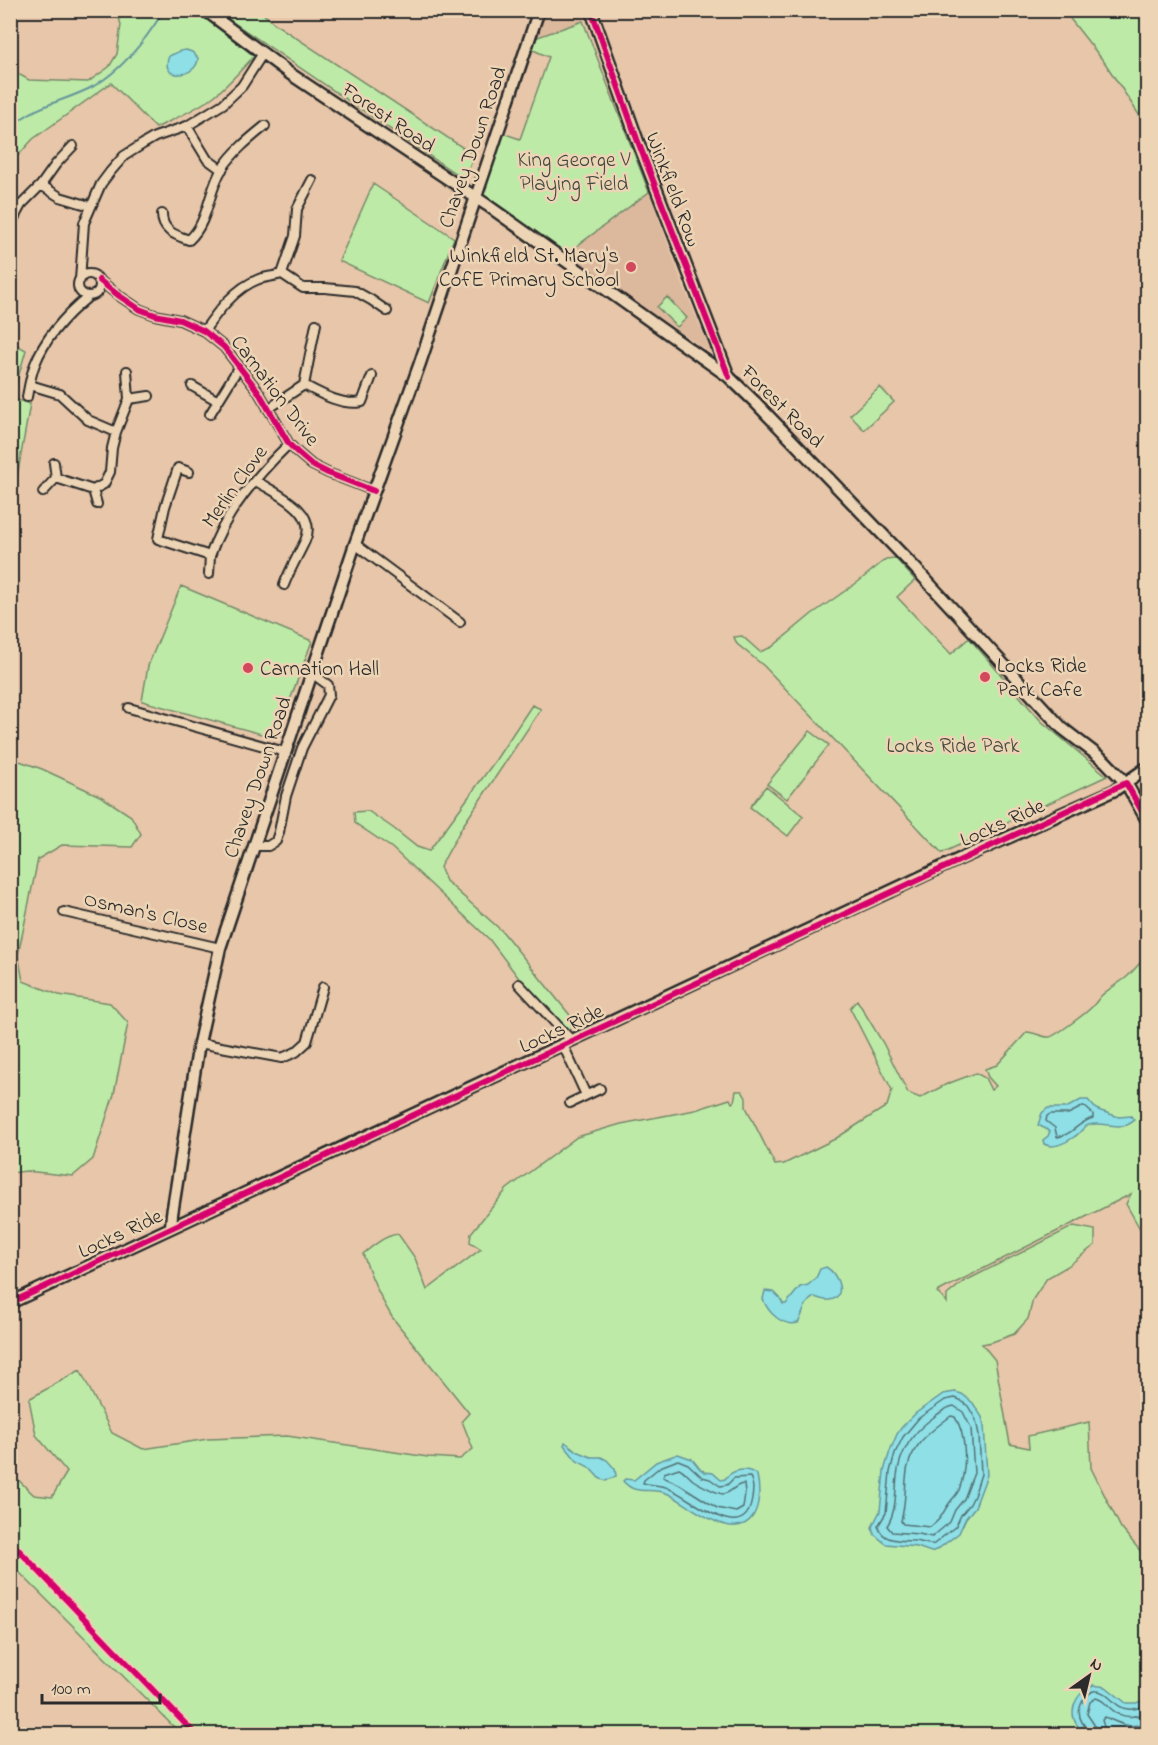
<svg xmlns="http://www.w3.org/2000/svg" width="1158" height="1745" viewBox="0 0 1158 1745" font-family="'Indie Flower',sans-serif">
  <rect width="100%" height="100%" fill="#e7c6a9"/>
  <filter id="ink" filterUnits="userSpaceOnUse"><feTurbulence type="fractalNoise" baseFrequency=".0167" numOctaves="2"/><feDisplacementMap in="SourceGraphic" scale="12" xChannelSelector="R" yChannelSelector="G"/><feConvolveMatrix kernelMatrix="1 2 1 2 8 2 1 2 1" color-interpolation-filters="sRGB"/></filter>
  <g filter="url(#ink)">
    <!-- built -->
    <path fill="#dcb89d" d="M544 11H580L583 21 535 38Z
      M649 192 681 281 711 353 566 254Z"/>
    <!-- green -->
    <path fill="#beeaa7" stroke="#748a69" stroke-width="1.5" d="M117 10 260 11 275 24 474 155 465 180 224 16 217 27 254 56C241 70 229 84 214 96 196 110 175 118 156 128L111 83 33 139 11 163V70L29 80 88 82 109 67 117 54 121 25Z
      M1064 11H1147V127L1105 63Z
      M583 21 649 192 566 254 482 195 502 133 520 139 549 57 531 49 535 38Z
      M373 184 454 238 429 303 339 261Z
      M667 297 687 318 677 327 657 307Z
      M11 342 26 350 12 398 30 404 11 511Z
      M880 387 894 402 864 430 850 415Z
      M895 558 915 580 897 597 951 654 969 638 1041 721 1107 776 942 853 764 666 737 644 734 637 742 636 760 652 772 647 812 614 858 582 886 559Z
      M181 586 312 641 276 738 142 701 148 666Z
      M532 705 541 709 462 827 440 867 446 881 502 931 573 1019 569 1032 557 1028 489 939 392 848 355 823 354 812 368 811 393 828 417 847 429 851 495 761Z
      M810 731 829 745 787 799 767 784Z
      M11 758 42 769 102 797 131 816 141 834 132 847 62 845 38 859 18 955 23 981 59 995 110 1003 128 1023 114 1094 93 1159 73 1176 26 1171 11 1173Z
      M766 786 803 816 788 836 750 807Z
      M1147 955V1241L1126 1204 1131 1194 937 1292 947 1303V1295L963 1282 1074 1226 1095 1230V1245L1068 1266 1047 1278 1033 1299 1028 1319 1014 1334 992 1342 982 1344 995 1360 1010 1444 1029 1448 1028 1436 1089 1422 1091 1468 1121 1528 1147 1559V1734H181L11 1564 10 1472 34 1495 52 1497 67 1472 36 1435 29 1399 80 1370 112 1433 143 1449 208 1439 287 1436 428 1457 460 1459 473 1449 462 1421 469 1413 392 1317C379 1296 371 1277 363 1254 374 1245 384 1236 398 1234L415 1258 427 1290 481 1249 470 1242 471 1233 507 1189 577 1137 621 1124 695 1110 730 1099 732 1103 734 1102 736 1091H742L746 1098V1107L775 1165 784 1164 835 1139 887 1106 892 1090 850 1008 857 1000 883 1043 908 1093 920 1098 947 1084 976 1073 985 1078 991 1090 996 1086 988 1077 985 1069 997 1065 1027 1032C1035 1032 1042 1038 1050 1037 1057 1035 1086 1013 1092 1007 1096 1003 1098 999 1101 996 1109 988 1120 983 1128 976 1135 969 1141 962 1147 955Z"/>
    <!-- water -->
    <path fill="#8edfe6" stroke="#66979b" stroke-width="1.5" d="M186 50 192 52 198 58C198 78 158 82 169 56L180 51Z
      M1081 1100H1088L1096 1109 1101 1111 1119 1117 1131 1116 1134 1120C1123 1133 1104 1120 1089 1125 1082 1127 1080 1134 1074 1137 1066 1143 1053 1149 1044 1144L1043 1140 1048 1136 1050 1131 1038 1125 1042 1113 1048 1108H1066Z
      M826 1267C839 1274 847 1299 829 1300 824 1301 819 1298 814 1297 803 1303 804 1314 798 1323 783 1327 768 1313 763 1299L765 1291 774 1292 780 1298 783 1304H786L800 1287 808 1285 816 1278 820 1269Z
      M955 1392 962 1394 973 1403 982 1417 984 1425 987 1475 975 1507 966 1518 959 1533 938 1549 931 1552 917 1547 886 1544 874 1534 872 1527 880 1511 884 1471 890 1451 897 1434 902 1427 916 1413 943 1394Z
      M565 1442 577 1451 591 1457H601L607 1460 615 1469 616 1476 606 1481 599 1478 589 1467 577 1461 564 1445Z
      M678 1454 692 1459 700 1469 705 1472 713 1473 721 1480 725 1479C732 1469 747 1467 757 1475 760 1488 760 1505 753 1516 733 1546 687 1501 666 1493 650 1487 635 1496 623 1481L625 1479 634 1480 656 1462Z
      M1093 1685 1106 1687 1126 1703H1136L1147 1699V1734H1087C1064 1720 1072 1695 1093 1685Z"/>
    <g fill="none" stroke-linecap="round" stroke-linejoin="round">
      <!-- shore -->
      <path stroke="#537376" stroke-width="1.5" d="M1084 1106 1093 1114V1118C1078 1122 1071 1136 1057 1137L1055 1128 1046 1121 1047 1116 1050 1114H1068Z
        M955 1398 960 1400 968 1406 976 1420 979 1435 981 1474 974 1496 970 1504 961 1515 956 1526 934 1544C928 1545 922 1542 915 1541 901 1540 883 1543 878 1526L886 1513 890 1472 895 1453 903 1437 919 1418 945 1400Z
        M954 1406 963 1412 971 1428 974 1473 964 1499 955 1510 950 1522 932 1537 919 1534 892 1532 887 1526C897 1510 895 1494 897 1476 900 1451 914 1431 934 1417 940 1413 946 1407 954 1406Z
        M951 1416 955 1417C967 1436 967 1469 959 1490 956 1496 951 1500 948 1505 940 1517 943 1517 930 1527L903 1524 901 1521C905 1507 905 1493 906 1479 908 1447 928 1433 951 1416Z
        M678 1460 688 1464 702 1477 710 1479 720 1486 727 1485 734 1478 750 1477C754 1483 753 1491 752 1499 745 1548 692 1498 670 1489 662 1484 652 1486 643 1483L644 1480 660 1467Z
        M679 1468C685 1471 688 1476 693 1480 697 1483 718 1494 723 1494 732 1493 735 1484 744 1484L745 1493 743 1508 736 1512 717 1508 679 1484 663 1477 664 1473Z
        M1089 1734C1088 1728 1085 1727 1082 1722 1075 1710 1083 1697 1093 1691 1109 1689 1113 1708 1128 1709 1135 1710 1141 1707 1148 1705
        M1097 1734 1095 1726 1087 1714 1090 1702 1096 1698C1102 1700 1104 1702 1109 1707 1121 1719 1132 1718 1148 1713
        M1106 1734 1102 1720 1105 1717C1121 1724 1129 1730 1148 1722"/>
      <!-- stream -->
      <path stroke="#66979b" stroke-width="2" d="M10 128C37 103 65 102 94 86 123 69 147 38 164 10"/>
      <defs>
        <path id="street" d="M187 126 207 159 222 170
          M41 185 56 164 73 146
          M162 214C162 231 175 235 189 240 209 222 208 191 222 169 233 152 249 139 265 126
          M10 226 21 205 41 185 60 197 90 206
          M78 285a11 11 0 1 1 22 0a11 11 0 1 1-22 0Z
          M282 274 295 236 297 209 312 180
          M80 280 84 223 101 184 110 172 124 156 143 144 155 137 187 126 223 104 242 86 263 53
          M99 280 118 295 139 309 155 315 180 320 204 331 224 347 258 391 289 444 298 453 312 465 328 473 374 491
          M316 324 304 385C321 394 342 406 362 402L372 376
          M204 331C218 311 235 288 259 279 266 277 275 276 282 274L303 288H325L355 291 371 300 387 311
          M127 371 129 399 149 396
          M30 385 60 394 88 420 116 432
          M192 386 218 401
          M27 397C29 386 31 374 35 364 46 336 66 315 88 297
          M268 409 304 385
          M210 414 239 367
          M189 472 178 468 165 507 158 539 210 556C224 514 258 474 289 444
          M56 478 93 490
          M256 481C277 494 319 511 305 541 298 556 290 569 284 585
          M43 492 56 478 54 463
          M97 504 93 490 104 484 110 472 112 448 116 432 129 399
          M355 544 460 622
          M209 574 210 556
          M129 708 285 752
          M254 846H268L276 841 279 832 286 796 302 748 329 695 328 685 313 674
          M64 912 220 948
          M519 984 572 1041
          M199 1043 282 1058 296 1052 307 1042 323 987
          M563 1045 586 1095
          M570 1103 600 1089"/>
        <path id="secondary" d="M205 10 289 73 487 205 729 377 755 402 915 568 1062 728 1105 761 1126 783 1148 822
          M591 10 637 139 729 377
          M171 1227 172 1214 199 1043 220 948 355 544 420 363 539 10
          M10 1303 955 861 1115 790 1148 767"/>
      </defs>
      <!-- street casing -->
      <use href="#street" stroke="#2b2b2b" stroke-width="12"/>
      <!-- secondary casing -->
      <use href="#secondary" stroke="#2b2b2b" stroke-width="15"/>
      <!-- street -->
      <use href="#street" stroke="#edd4b5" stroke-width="8"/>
      <!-- secondary -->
      <use href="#secondary" stroke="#edd4b5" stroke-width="10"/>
      <defs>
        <path id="cycleway" d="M591 10 637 139 729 377
          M99 280 118 295 139 309 155 315 180 320 204 331 224 347 258 391 289 444 298 453 312 465 328 473 374 491
          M10 1303 1126 783 1148 822
          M10 1541 195 1734"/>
      </defs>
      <!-- cycleway casing -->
      <use href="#cycleway" stroke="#edd4b5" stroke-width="10"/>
      <!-- cycleway -->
      <use href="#cycleway" stroke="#d6006c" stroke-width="6"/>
    </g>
  </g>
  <!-- markers -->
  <g fill="#d1495b" stroke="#edd4b5" stroke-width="2">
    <circle cx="631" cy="267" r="6"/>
    <circle cx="248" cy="668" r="6"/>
    <circle cx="985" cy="677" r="6"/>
  </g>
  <g text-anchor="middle" stroke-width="5" stroke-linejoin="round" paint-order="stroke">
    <!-- street labels -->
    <g font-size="21" fill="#2b2b2b" stroke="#edd4b5">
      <text transform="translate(389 117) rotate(34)" y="7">Forest Road</text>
      <text transform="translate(472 147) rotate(-71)" y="7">Chavey Down Road</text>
      <text transform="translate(674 189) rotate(69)" y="7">Winkfield Row</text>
      <text transform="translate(276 390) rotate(53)" y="7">Carnation Drive</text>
      <text transform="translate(783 406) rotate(45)" y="7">Forest Road</text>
      <text transform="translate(234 486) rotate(-54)" y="7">Merlin Clove</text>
      <text transform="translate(257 777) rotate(-71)" y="7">Chavey Down Road</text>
      <text transform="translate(1002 822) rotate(-24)" y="7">Locks Ride</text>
      <text transform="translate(146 912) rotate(13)" y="7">Osman's Close</text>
      <text transform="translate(561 1028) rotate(-25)" y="7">Locks Ride</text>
      <text transform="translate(120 1233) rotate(-25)" y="7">Locks Ride</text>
    </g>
    <!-- park labels -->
    <g font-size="21" fill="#41483e" stroke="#edd4b5">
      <text x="574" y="166">King George V<tspan x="574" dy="24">Playing Field</tspan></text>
      <text x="953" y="752">Locks Ride Park</text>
    </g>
    <!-- poi labels -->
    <g font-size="21" fill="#2b2b2b" stroke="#edd4b5" text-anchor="start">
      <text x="619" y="262" text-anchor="end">Winkfield St. Mary's<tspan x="619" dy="24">CofE Primary School</tspan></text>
      <text x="997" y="672">Locks Ride<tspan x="997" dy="24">Park Cafe</tspan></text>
      <text x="260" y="675">Carnation Hall</text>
    </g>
  </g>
  <!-- margin -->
  <rect width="1158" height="1745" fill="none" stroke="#edd4b5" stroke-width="36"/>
  <rect x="18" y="18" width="1122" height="1709" fill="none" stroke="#2b2b2b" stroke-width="2" filter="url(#ink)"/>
  <!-- north arrow -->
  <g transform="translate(1089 1676) rotate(34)" stroke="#edd4b5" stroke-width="4.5" paint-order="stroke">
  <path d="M0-4.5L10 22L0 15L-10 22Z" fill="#2b2b2b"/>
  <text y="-9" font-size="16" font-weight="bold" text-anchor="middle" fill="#2b2b2b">N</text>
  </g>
  <!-- scale -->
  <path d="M42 1694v9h118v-9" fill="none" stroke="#2b2b2b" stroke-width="3"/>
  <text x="51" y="1694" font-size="18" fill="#2b2b2b" stroke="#edd4b5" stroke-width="4.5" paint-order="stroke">100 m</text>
</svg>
